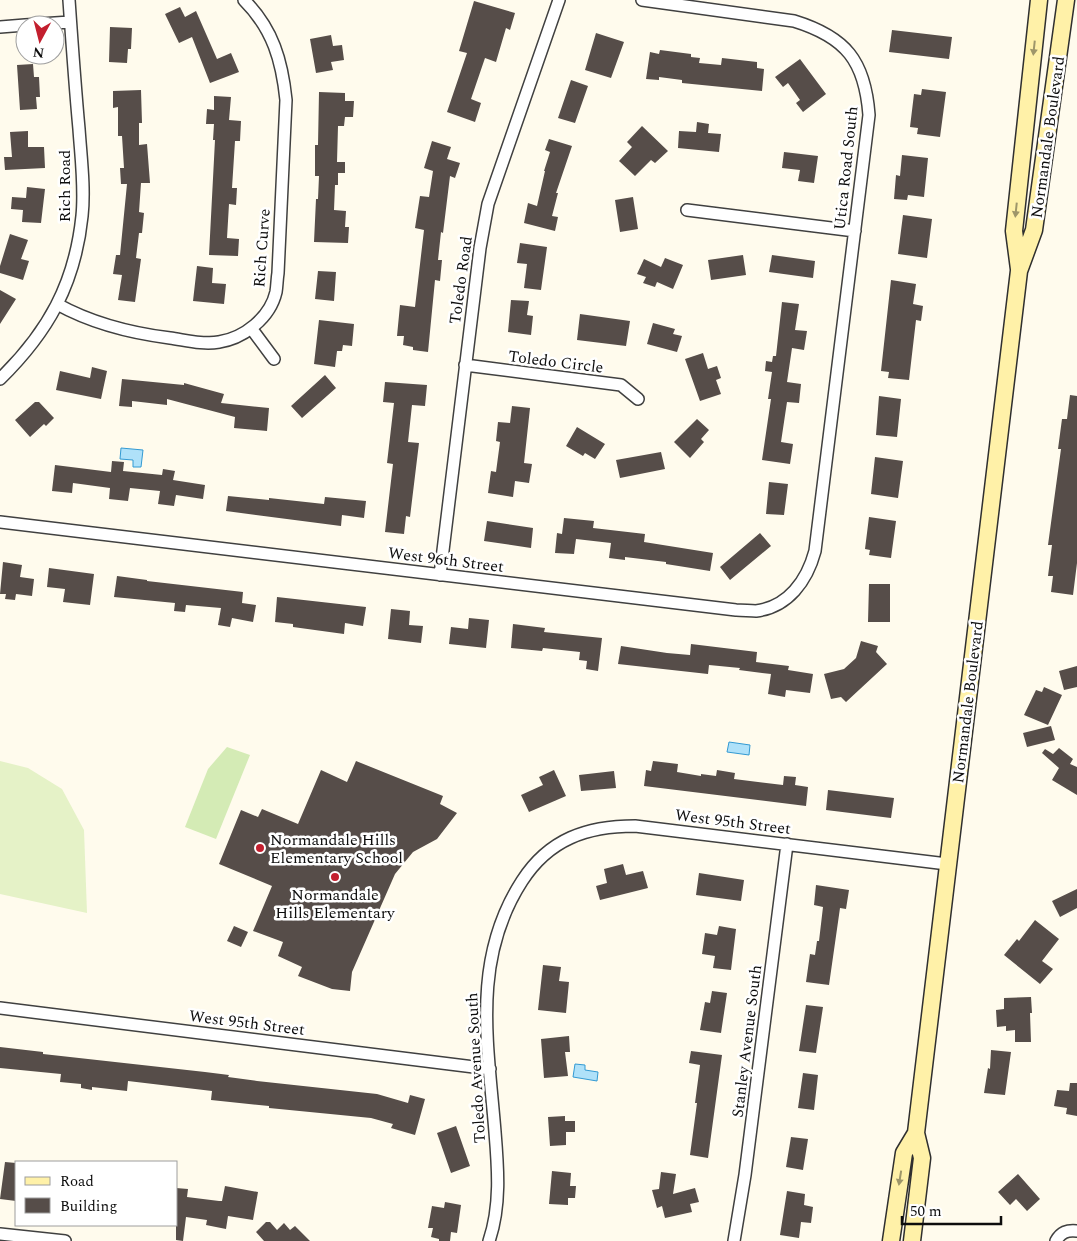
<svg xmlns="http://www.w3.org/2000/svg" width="1077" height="1241" viewBox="0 0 1077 1241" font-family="Spectral,serif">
  <rect width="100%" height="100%" fill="#fffbed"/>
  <!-- green -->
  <path fill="#d4ebb5" d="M227 747 250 755 216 839 185 827 208 769Z"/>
  <!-- pitch -->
  <path fill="#e5f2c7" d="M0 761 28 768 62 789 84 830 87 913 0 894Z"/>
  <!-- water -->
  <path fill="#afe1f9" stroke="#339ad3" d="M121 448 143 450 141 467H133V460L120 459Z
    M729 742 750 745 749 755 727 752Z
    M575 1064 585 1065V1070L598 1072 597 1081 573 1077Z"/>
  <!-- building -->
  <path fill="#564d49" d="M474 1 515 13 510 30 506 28 496 62 485 58 471 99 481 103 475 122 447 112 467 53 459 51Z
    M180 7 185 17 196 11 217 59 231 53 239 72 210 83 192 37 179 43 165 14Z
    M110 27 132 28 131 49H128L127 63 109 62Z
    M892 30 952 37 949 59 889 52Z
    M596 33 624 42 611 78 585 70Z
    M331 35 333 46 342 45 344 60 331 62 333 70 316 73 310 39Z
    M660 50 691 54V57L700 58 699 63 721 65 722 58 757 62V68L764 69 762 91 682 83V80L659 77V80L646 79 650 52 659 54Z
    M800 59 826 94 803 112 796 103 800 100 788 83 783 87 775 77Z
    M33 64 34 77H39L40 97H36L37 109 20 110 17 65Z
    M571 80 588 86 575 123 558 118Z
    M922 89 946 92 940 137 917 134 918 128 910 127 914 94 921 95Z
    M141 90 142 123H139V145L147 144 150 183H141L139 212 144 213 142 233H139L136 258 141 259 135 302 118 300 122 275 113 274 116 255H120L127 184H121L120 168H124L122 136H118V107L113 108V91Z
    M319 92 345 93V101H354L353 117H345L344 126H338L337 162H345V173H338V185H335L334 210 346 211 345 227H349L348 243 314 242 316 199H318L319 176H315V145H318Z
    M214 96 231 97 229 120 241 121 240 141H235L232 188H237L236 205 229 204 227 238 239 239 238 256 209 255 215 140H213L214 124H206L207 109 214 110Z
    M697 122 709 124 708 133 721 134 719 152 678 148 679 131 696 132Z
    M642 126 668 151 655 163 651 160 635 176 619 161 632 147 627 142Z
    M28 131V147H44L45 168 5 170 4 157H12L10 132Z
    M549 139 572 146 556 193H558L552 216 558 217 555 231 524 223 528 203 537 206 545 171H544L550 152 545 150Z
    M432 141 451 147 447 159 460 163 455 178 450 176 443 233 441 232 438 260H442L440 281 435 280 428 352 413 350V347L403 345 404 336H397L400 305 415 307 424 230 415 228 420 196 429 197 433 171 424 168Z
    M784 152 818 156 814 183 798 181 800 170 782 168Z
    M902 155 928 158 924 197 908 195 907 200 894 199 896 175 900 176Z
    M27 187 45 189 41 223 22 222 23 210 11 209 12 197 26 198Z
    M633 197 638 229 620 232 615 200Z
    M903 215 932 219 927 258 898 254Z
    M10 234 28 240 21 259 29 261 23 280 0 273V266Z
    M520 243 547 247 541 290 524 288 527 264 517 263Z
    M743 255 746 275 711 280 708 260Z
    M772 255 815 261 813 278 769 272Z
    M665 258 683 265 673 289 657 282 655 287 643 283 646 277 637 274 644 259 661 267Z
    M197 266 213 268 212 283 226 284 224 304 193 301Z
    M318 271 336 272 334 301 315 299Z
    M891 280 916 284 913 304 923 306 921 321 916 320 909 380 888 378 889 372 881 371Z
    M0 290 16 299 0 324Z
    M511 300 529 301 527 315 533 316 531 335 508 332Z
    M782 302 799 304 795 330 807 331 804 350 792 348 787 382 801 384 799 403 787 402 781 442 793 444 790 464 762 460 771 399H768L772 372 765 371 766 361 772 362 773 356H776Z
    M580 314 630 321 626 346 577 340Z
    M319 320 354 324 352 346 343 345 342 351H337L335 367 314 364Z
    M653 323 675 329 673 334 682 336 677 352 647 344Z
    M703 353 708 369 717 366 721 378 716 380 721 394 700 401 685 359Z
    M92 367 107 371 101 399 56 390 60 371 90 378Z
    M325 375 336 388 302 418 291 406Z
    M122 379 184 385V383L224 394 221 403 269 408 267 431 234 428 235 417 167 399V405L132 401V407L119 406Z
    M385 382 427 385 425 406 412 405 408 442 419 443 410 517 406 516 404 534 385 532 393 464 387 463 394 403 383 402Z
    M1070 395 1077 396V563L1073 595 1051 592 1053 576H1048L1052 545H1048L1061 449H1058L1062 419H1067Z
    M879 396 901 399 897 437 876 435Z
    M35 402H39L54 418 46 426 44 424 30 437 15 420Z
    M512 406 530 408 524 463 532 464 529 483 515 481 513 497 488 493 491 471 496 472 500 442 496 441 498 422 510 423Z
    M697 419 709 430 701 439 704 442 690 458 674 442Z
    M577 427 605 444 595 459 585 453 583 456 566 446Z
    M661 452 665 469 620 478 616 460Z
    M875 457 903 461 898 498 871 494Z
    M112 461 124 462 123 471 162 475 163 469 175 471 173 480 205 485 203 499 176 495 174 506 158 504 160 491 130 488 128 501 109 499 110 488 73 483 72 493 52 491 55 465 111 472Z
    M769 482 788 484 784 515 766 514Z
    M228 496 269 500V498L324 504 325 497 366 501 364 518 342 515 341 526 226 511Z
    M869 517 896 521 891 558 869 555 870 550 865 549Z
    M564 518 594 521 593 528 645 534 644 542 713 553 710 571 666 564V562L625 557V560L609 558 611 543 576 539 574 554 555 553 557 533 562 534Z
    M487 521 533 528 531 548 484 541Z
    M760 533 771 546 730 580 720 567Z
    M3 562 22 565 20 577 34 579 32 596 16 594 15 600 5 599 6 594H0Z
    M49 568 94 574 90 605 63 602 65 589 47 587Z
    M117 576 147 580V581L243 592 242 603 256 605 253 622 232 618 230 627 218 625 221 608 186 605 185 612 174 611 175 603 114 597Z
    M869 584H890V622H868Z
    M277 597 366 607 363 626 345 623 344 634 293 627V624L275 622Z
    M391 609 410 611 409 625 423 626 421 643 388 639Z
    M469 618 489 620 486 648 449 644 451 627 468 629Z
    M513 624 545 628 544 632 602 638 598 671 586 669 587 661 579 660 580 652 543 648 542 651 511 648Z
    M861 641 878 646 876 652 887 664 846 702 841 697 831 699 824 674 844 669 856 658Z
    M691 644 757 652 756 662 789 666 788 670 813 674 810 693 786 690 785 697 768 694 771 674 739 670 740 668 709 665 708 674 618 664 621 646 667 653 690 655Z
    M1077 666V687L1064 690 1059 671Z
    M1044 687 1062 695 1048 725 1024 715 1036 690 1042 692Z
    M1051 726 1055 740 1027 747 1023 733Z
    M1059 748 1073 759 1070 764 1077 767V795L1052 780 1059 768 1042 753 1045 749 1053 754Z
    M356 761 443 796 440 804 457 813 437 839 413 852 395 874 352 972 350 991 332 989 298 976 302 967 278 956 283 942 253 931 272 886 219 864 241 810 258 817 262 809 298 824 321 770 347 782Z
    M653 761 678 764 677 772 701 776V774L716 776 717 770 735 773 734 779 783 785 784 776 796 777 795 785 808 787 806 806 644 786 646 770 651 771Z
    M554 770 566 796 529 812 521 795 543 785 539 777Z
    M614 771 616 788 581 791 579 775Z
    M828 790 894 798 891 818 826 810Z
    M623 864 626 875 643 871 648 888 600 900 596 886 607 883 604 869Z
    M699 873 744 880 741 901 696 895Z
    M816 885 849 890 846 909 840 908 829 985 806 982 810 954 815 955 817 941H819L823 907 814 905Z
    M1077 889V908L1060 917 1052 901Z
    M1035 920 1059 939 1042 961 1053 969 1040 984 1004 955 1017 939 1019 941Z
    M234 926 248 932 241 947 227 941Z
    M719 926 736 929 731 970 713 968 715 956 702 954 705 933 717 935Z
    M543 965 561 967 559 981 569 982 566 1013 538 1010Z
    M712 991 727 993 721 1033 700 1030 705 1002 710 1003Z
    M1031 997 1032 1013H1030L1031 1042H1015V1030L1006 1031V1026L997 1027 996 1010 1004 1009V998Z
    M806 1005 823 1007 816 1053 799 1051Z
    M569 1036 570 1052H565L568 1076 544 1078 541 1039Z
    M0 1047 43 1052V1054L205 1072 229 1075 228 1077 257 1081 377 1094 408 1103 410 1095 425 1099 415 1135 391 1128 393 1124 371 1118 269 1108V1106L211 1100 212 1091 128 1081 127 1091 92 1087V1090L81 1088V1084L60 1082 61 1074 0 1068Z
    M991 1050 1011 1052 1005 1095 984 1093 988 1068 990 1069Z
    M691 1051 722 1055 708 1158 690 1155 697 1103H695L700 1065 689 1063Z
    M803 1073 818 1075 814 1110 798 1108Z
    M1070 1083H1077V1116L1066 1114 1067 1108 1054 1106 1057 1090 1069 1091Z
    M565 1116V1121H575V1132H566V1145L550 1146 548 1117Z
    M456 1126 470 1166 451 1173 437 1133Z
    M791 1137 808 1139 803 1170 786 1167Z
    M5 1162 16 1163V1201L0 1199Z
    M552 1171 571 1173 570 1186H576L575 1198H568V1205L549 1204Z
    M661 1172 676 1174 673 1194 695 1188 699 1202 690 1204 692 1212 665 1218 662 1206 657 1208 652 1190 659 1189Z
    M1018 1174 1040 1199 1027 1211 1016 1199 1010 1205 998 1192Z
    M225 1186 258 1192 253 1220 228 1216 226 1229 206 1225 207 1220 186 1217 183 1241 176 1240V1188L188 1189 187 1197 219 1201H222Z
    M787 1191 805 1194 804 1205 813 1207 811 1223 801 1222 799 1238 780 1235Z
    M445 1202 461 1205 457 1233 451 1232 450 1241H439V1239L431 1237 433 1228H428L432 1206 444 1208Z
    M266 1222H270L277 1230 284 1223 290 1230 295 1226 310 1241H264L256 1232Z"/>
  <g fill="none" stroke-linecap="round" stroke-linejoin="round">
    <defs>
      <path id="minor" d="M25 25 70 22
        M0 27 25 25
        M687 210 855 231
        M57 304C93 324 130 333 170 338 185 340 203 345 219 342 244 338 270 318 276 292 277 286 277 279 278 273L286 100C282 61 273 29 244 0
        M251 328 274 359
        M465 365 621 385 638 399
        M0 379C48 332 75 284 82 216 85 188 81 158 79 129 75 86 72 43 69 0
        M0 522 736 610C743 610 750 611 756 611 788 607 807 581 815 551L869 115C865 61 846 37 794 21L642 0
        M440 575 480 248 488 204 559 0
        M0 1008 490 1069
        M0 1234 65 1241
        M489 1241C501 1206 498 1168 495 1132 488 1044 471 960 522 881 549 839 587 826 635 826L947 864
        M734 1241 745 1175 787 844
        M1056 1241C1061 1232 1067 1230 1077 1231"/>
      <path id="secondary" d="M1019 269 1014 231 1039 0
        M891 1241 904 1153 916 1133
        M912 1241 922 1158 916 1133 1019 271 1034 230 1066 0"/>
    </defs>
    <!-- minor casing -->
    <use href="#minor" stroke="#404040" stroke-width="14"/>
    <!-- secondary casing -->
    <use href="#secondary" stroke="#2f2f2f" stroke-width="19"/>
    <!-- minor -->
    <use href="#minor" stroke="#fff" stroke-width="11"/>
    <!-- secondary -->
    <use href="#secondary" stroke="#fff1a8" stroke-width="16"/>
  </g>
  <!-- one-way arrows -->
  <defs><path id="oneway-solid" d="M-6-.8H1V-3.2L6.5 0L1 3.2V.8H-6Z" transform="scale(1.25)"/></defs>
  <g fill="#9e966a">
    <use href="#oneway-solid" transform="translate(1034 48) rotate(96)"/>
    <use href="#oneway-solid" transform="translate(1016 210) rotate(96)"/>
    <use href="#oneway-solid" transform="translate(900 1178) rotate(99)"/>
  </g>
  <!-- markers -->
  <g fill="#c31f2e" stroke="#fff" stroke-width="2">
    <circle cx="260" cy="848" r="5"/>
    <circle cx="335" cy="877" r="5"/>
  </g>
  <g text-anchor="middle" stroke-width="5" stroke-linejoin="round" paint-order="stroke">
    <!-- street labels -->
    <g font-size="16" fill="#0d0d0d" stroke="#fff">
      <text transform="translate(1047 137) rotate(-82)" y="6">Normandale Boulevard</text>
      <text transform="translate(845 168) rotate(-84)" y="6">Utica Road South</text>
      <text transform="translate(64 186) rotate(-90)" y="6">Rich Road</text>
      <text transform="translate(261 248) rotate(-86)" y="6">Rich Curve</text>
      <text transform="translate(460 280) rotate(-82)" y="6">Toledo Road</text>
      <text transform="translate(556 361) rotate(7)" y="6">Toledo Circle</text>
      <text transform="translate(446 559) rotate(7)" y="6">West 96th Street</text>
      <text transform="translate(967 702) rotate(-83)" y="6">Normandale Boulevard</text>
      <text transform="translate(733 821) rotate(7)" y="6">West 95th Street</text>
      <text transform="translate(247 1022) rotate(7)" y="6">West 95th Street</text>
      <text transform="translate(746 1041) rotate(-83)" y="6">Stanley Avenue South</text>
      <text transform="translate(475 1068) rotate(-93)" y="6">Toledo Avenue South</text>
    </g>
    <!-- poi labels -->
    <g font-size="16" fill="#0d0d0d" stroke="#fff" text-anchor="start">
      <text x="270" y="845">Normandale Hills<tspan x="270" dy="18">Elementary School</tspan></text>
      <text x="335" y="900" text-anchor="middle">Normandale<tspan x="335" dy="18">Hills Elementary</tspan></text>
    </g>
  </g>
  <!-- legend -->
  <rect x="15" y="1161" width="162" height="65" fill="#ffffff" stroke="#9e9e9e"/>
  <rect x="25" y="1177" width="25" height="8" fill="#fff1a8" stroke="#9e9e9e"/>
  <text x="60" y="1186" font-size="15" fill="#0d0d0d">Road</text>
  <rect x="25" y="1198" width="25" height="15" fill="#564d49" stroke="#9e9e9e"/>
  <text x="60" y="1211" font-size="15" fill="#0d0d0d">Building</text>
  <!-- north arrow -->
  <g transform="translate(40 40) rotate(187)"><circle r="24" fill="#ffffff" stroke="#9e9e9e"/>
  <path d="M0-4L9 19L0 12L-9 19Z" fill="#c31f2e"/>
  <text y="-8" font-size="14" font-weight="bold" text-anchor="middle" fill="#0d0d0d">N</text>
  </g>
  <!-- scale -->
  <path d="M902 1216v8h99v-8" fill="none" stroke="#0d0d0d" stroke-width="2.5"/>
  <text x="910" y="1216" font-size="15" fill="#0d0d0d" stroke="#ffffff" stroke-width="4" paint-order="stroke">50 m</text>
</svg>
